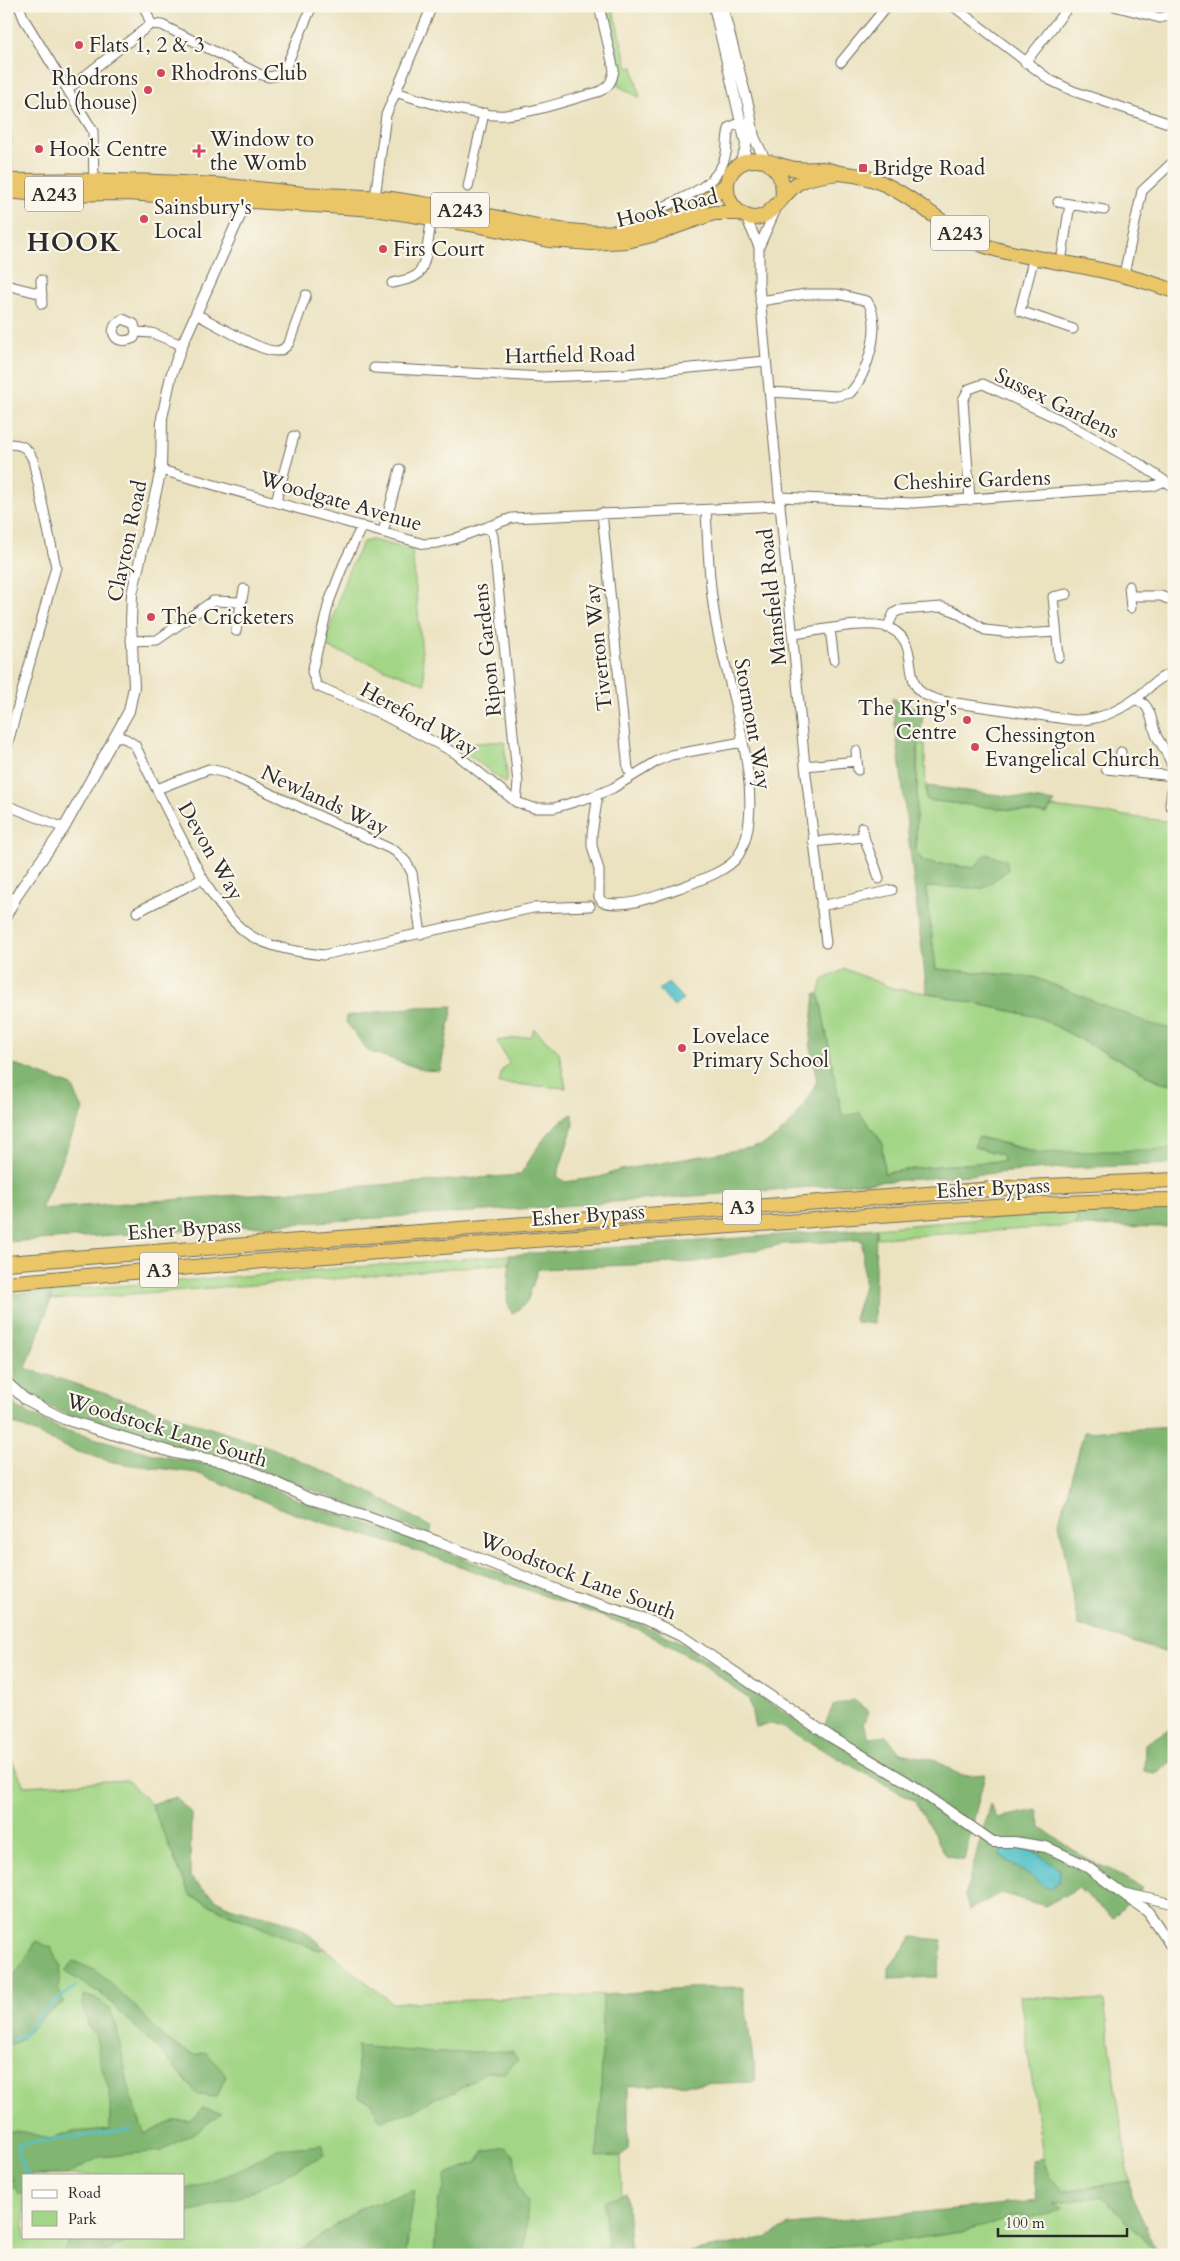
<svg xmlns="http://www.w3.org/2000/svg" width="1180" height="2261" viewBox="0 0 1180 2261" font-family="Cardo,serif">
  <rect width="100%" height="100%" fill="#fbf7ec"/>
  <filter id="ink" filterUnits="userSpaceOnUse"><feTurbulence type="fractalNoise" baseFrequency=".02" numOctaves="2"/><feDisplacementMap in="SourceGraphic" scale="10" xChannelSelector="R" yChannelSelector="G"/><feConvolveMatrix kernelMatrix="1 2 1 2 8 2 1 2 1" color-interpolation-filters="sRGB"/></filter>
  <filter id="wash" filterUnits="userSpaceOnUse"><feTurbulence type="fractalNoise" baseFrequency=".0096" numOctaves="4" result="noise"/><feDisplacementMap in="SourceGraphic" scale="20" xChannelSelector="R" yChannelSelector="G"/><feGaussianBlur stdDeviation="1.12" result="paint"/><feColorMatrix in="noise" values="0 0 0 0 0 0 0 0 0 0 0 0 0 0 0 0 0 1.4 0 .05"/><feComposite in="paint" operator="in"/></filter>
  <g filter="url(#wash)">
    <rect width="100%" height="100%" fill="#ebe2c0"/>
    <!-- green -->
    <path fill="#a2d585" stroke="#668058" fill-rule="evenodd" d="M605 6H612L628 68 633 67 640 98 617 85 621 73Z
      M372 540 412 550 425 684 324 646 347 574 363 542Z
      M504 741 507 776 505 783 460 748 466 744Z
      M918 744H925L926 800 1046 814 1052 807 1174 822V1030L1148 1024 1034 977 936 969 926 887 984 888 975 868 924 862 916 852Z
      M845 969 892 988 927 993 1038 1017 1162 1083H1174V1150L1046 1154 979 1137 974 1147 1001 1154 1004 1161 927 1167 884 1173 882 1142 871 1130 842 1116 819 994 823 980Z
      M534 1029 559 1052 566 1088 499 1083 502 1070 509 1063 497 1041 531 1036Z
      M1078 1211 1076 1226 876 1238V1228Z
      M510 1255 509 1263 346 1278 51 1300 52 1291Z
      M6 1748 24 1786 127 1780 151 1804 190 1895 228 1914 318 1950 324 1948 392 2003 603 1995 627 2086 628 2149 621 2156 623 2255H405L408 2241 361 2208 293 2255H6ZM24 2175H184V2237H24Z
      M1020 1996 1104 2001 1129 2181 1063 2191 1049 2176 1043 2158Z
      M1102 2196 1159 2255H743Z"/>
    <!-- forest -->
    <path fill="#81b672" stroke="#56704e" d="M892 698 924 711 917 752 916 852 924 862 974 868 986 854 1006 860 1008 870 984 888 926 887 936 969 1034 977 1148 1023 1174 1030V1083H1164L1038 1017 927 993Z
      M927 786 1055 802 1046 814 926 800Z
      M815 994H819L842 1116 860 1113 882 1142 884 1173 927 1167 1004 1161 1001 1154 974 1147 978 1137 1036 1153 1174 1149V1164L1061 1168 548 1207 7 1242 6 1061 72 1086 83 1109 41 1209 520 1175C536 1151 546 1129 572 1114L574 1123 557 1176 565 1182 600 1177 620 1170 760 1146C788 1134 804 1107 817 1081L810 1043Z
      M453 1006 440 1071 424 1070 368 1051 346 1022V1016L417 1007Z
      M1174 1209V1227L1076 1226 1078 1211Z
      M876 1228 874 1324 856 1322 854 1319 864 1286 862 1240 784 1244 697 1262 538 1269 527 1302 512 1314 507 1301 510 1255Z
      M52 1291 51 1300 26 1368 272 1448 366 1490 432 1528 430 1535 224 1456 162 1443 72 1416 40 1403 21 1390 6 1374V1294Z
      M6 1397 19 1408 60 1429 161 1456 222 1467 306 1503 430 1545 556 1595 638 1623 680 1642 820 1736 833 1706 854 1700 869 1712 863 1723 869 1738 887 1736 900 1753 936 1760 962 1776 985 1774 964 1860 946 1855 915 1801 784 1728 772 1724 755 1727 749 1699 700 1662 638 1629 414 1550 292 1513 197 1473 116 1463 75 1451 6 1420Z
      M1174 1427V1655L1078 1625 1059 1522 1084 1432Z
      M1174 1726V1761L1155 1773 1144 1771 1145 1744Z
      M176 1797 191 1813 190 1877C202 1888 215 1901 230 1907 266 1919 296 1916 324 1948L318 1950 228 1914 190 1895 151 1804Z
      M990 1804 997 1818 1037 1810 1041 1828 1090 1861 1111 1870 1142 1888 1113 1918 1078 1888 1045 1906 1001 1893 969 1910 965 1896Z
      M912 1937 943 1940 937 1977 889 1979V1968Z
      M36 1941 51 1948 61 1967 58 1988 64 2002 44 2016 18 2042 6 2045V1986L24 1962Z
      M73 1961 95 1970 128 1999 166 2040 194 2055 206 2052 226 2075 217 2097 198 2095 165 2056 104 1996 65 1972Z
      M743 1987 756 2082 628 2086V2149L621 2156 597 2157 601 2092 603 1995 686 1988Z
      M84 1995 99 2000 110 2010 116 2025 131 2098C138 2110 138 2122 145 2134L176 2120 191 2121 202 2108 221 2113 199 2130 161 2151 100 2157 65 2175H24V2194H19L16 2186 6 2190V2176L14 2181 6 2165 7 2132H25L50 2139 72 2132 110 2129V2093L100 2061 96 2036 89 2028 83 2004Z
      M357 2046 434 2053 512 2051 518 2060 505 2072H485L455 2092 434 2098 414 2111 380 2120 371 2103 359 2097Z
      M323 2145 324 2155C296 2169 268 2184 239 2197 221 2204 202 2206 184 2215V2190L236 2172 277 2149Z
      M506 2147 514 2155 519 2187 528 2202 524 2251 545 2255H434L438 2200 444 2189 447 2174 478 2162 483 2151Z
      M1043 2158 1049 2176 1063 2191 1129 2181 1131 2195 1159 2255 1102 2196 1052 2204 1063 2208 1050 2214 1030 2217 1019 2214 985 2226 961 2232 900 2241 839 2246 806 2255H674L764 2238 790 2225 1037 2201 1032 2160Z
      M415 2190 405 2255H293L361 2208Z
      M626 2192 631 2254 653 2255H608L604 2202Z
      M79 2237H136L100 2255H60L69 2242Z"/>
    <!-- water -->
    <path fill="#54c2c9" stroke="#40767a" d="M668 983 683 999 674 1007 659 990Z
      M1014 1848 1037 1853 1060 1870 1059 1882 1049 1889 1001 1856V1850Z"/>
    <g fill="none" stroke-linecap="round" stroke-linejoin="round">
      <!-- stream -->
      <path stroke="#54c2c9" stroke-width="2.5" d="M6 2045 18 2037 24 2035 42 2012 76 1986
        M28 2175 19 2157 18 2144 131 2130"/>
    </g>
  </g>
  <g filter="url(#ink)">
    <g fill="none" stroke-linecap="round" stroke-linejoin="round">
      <defs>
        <path id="minor" d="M19 6 24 19 93 131 94 186
          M144 6 151 24
          M953 6 1050 80 1073 91 1174 125
          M1114 6 1160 18 1174 14
          M841 62 887 6
          M1025 63 1069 6
          M68 89 151 24 162 25 259 74 269 77 279 75 287 64 312 6
          M396 92C421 101 478 117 505 115 536 112 568 100 598 92 609 87 612 82 614 70L599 6
          M6 126 8 181
          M468 187 484 113
          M375 198 386 115 432 6
          M1058 202 1104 210
          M777 207 759 247V285L805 766 826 943
          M745 215 759 247
          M664 220 661 212 663 207C688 196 720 184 726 153 728 144 726 135 730 127L743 122
          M1034 257 1020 311 1073 329
          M1061 262 1070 204
          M1124 274 1142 191 1174 161
          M41 280 42 304
          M392 283C400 281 412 280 418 274 427 266 429 230 432 217
          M6 285 42 294
          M760 301 806 294H838L867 301C883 323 868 375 850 393L837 396 770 392
          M196 314C212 322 261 352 276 351 282 351 285 348 289 343L306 295
          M136 332 134 324 123 319C105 327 114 348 134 338L136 332 152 333 182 345
          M374 368 542 377 626 374 766 361
          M6 444C21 444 27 446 33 460L56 567 6 750
          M161 470 424 544 438 543 454 539 512 518 780 506
          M780 497 913 503 1153 486 1165 481
          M970 500 963 400 969 389 983 384 1063 421 1138 463 1174 487
          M276 501 294 436
          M602 513 628 769 632 775
          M362 526 344 563 329 602 312 672 317 686 377 712 455 753 516 802 534 808H554L594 796 613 788 659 760 671 755 742 742
          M489 526 493 536 518 783 516 802
          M383 532 400 469
          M1129 586 1131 608
          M1130 596H1161L1174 602
          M887 628 894 613 900 610 942 607 954 611 985 630 1023 634 1056 632
          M830 629 834 660
          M236 631 244 589
          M794 634C818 631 861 621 883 626 922 636 902 675 921 692 927 697 935 699 942 701L1073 720C1095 721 1117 712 1135 699 1148 690 1158 676 1174 673
          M131 641 157 640 213 601 240 602
          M1059 657 1053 597 1067 594
          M1134 700C1152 701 1151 724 1157 737 1164 749 1171 758 1174 772
          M116 736 126 739 135 745C150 776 165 807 181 837 198 870 215 907 244 931 264 947 298 952 323 955L533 908 590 906
          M856 751 858 770
          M805 766 857 761
          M1106 769 1174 776
          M1119 769 1121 752
          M1174 775 1170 805 1174 809
          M157 789 209 769 226 773 395 851 406 862 412 873 421 934
          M594 796 597 801 592 834V846L599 870V897L602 902C626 909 656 896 679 888 695 882 729 871 738 856 771 804 726 681 716 623 709 585 708 548 706 510
          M6 805 64 828
          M862 827C864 845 875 861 879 879
          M813 842 863 837
          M821 906 892 890
          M137 912 202 879
          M1124 1893 1174 1904"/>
        <path id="tertiary" d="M714 6 746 144 745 151 739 165
          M722 6 749 108 754 137 766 162
          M6 916 20 890 64 828 129 711 134 687 131 622 132 594 161 470 162 418 171 376 182 345 243 209 253 198
          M6 1382 25 1399 64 1419 174 1453 224 1462 255 1473 310 1499 367 1516 436 1541 572 1596 645 1619 681 1636 831 1737 907 1782 993 1842H1014L1046 1847 1083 1864 1148 1912 1174 1950"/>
        <path id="trunk" d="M768 163C781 172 785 184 782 199
          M838 173C825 175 810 176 798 183 780 194 766 234 738 211 731 205 727 198 727 188 726 176 735 164 748 161 763 157 781 167 796 169 804 170 813 169 822 169 828 169 834 172 840 173 856 175 870 177 884 184 919 200 947 230 983 245 1005 254 1030 256 1053 261 1095 268 1134 276 1174 291
          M6 181C75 180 145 180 214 185 244 187 274 191 304 194 333 196 362 196 391 199 419 203 448 208 476 213 524 223 569 236 618 232 656 229 699 209 727 184
          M6 191 39 194 126 193 375 209 476 225 549 240 591 243 627 241 652 235 714 213H740
          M6 1263 1007 1188 1174 1180
          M6 1283C252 1261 499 1242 745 1225 888 1215 1031 1201 1174 1200"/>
      </defs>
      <!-- minor casing -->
      <use href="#minor" stroke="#6e6b5f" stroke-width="11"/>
      <!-- tertiary casing -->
      <use href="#tertiary" stroke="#6e6b5f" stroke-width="12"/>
      <!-- trunk casing -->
      <use href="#trunk" stroke="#6e6b5f" stroke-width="16"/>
      <!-- minor -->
      <use href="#minor" stroke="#fff" stroke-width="9"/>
      <!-- tertiary -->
      <use href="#tertiary" stroke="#fff" stroke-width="10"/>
      <!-- trunk -->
      <use href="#trunk" stroke="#eac669" stroke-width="14"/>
    </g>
  </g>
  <!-- markers -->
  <g fill="#d1495b" stroke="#fbf7ec" stroke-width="2">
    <circle cx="79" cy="45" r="5"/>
    <circle cx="161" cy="73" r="5"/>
    <circle cx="148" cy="90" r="5"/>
    <circle cx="39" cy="149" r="5"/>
    <path d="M196.5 143.5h5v5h5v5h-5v5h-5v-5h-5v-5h5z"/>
    <rect x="858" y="163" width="10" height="10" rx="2.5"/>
    <circle cx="144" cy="219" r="5"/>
    <circle cx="383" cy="249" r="5"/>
    <circle cx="151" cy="617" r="5"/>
    <circle cx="967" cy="720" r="5"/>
    <circle cx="975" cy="747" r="5"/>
    <circle cx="682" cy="1048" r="5"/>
  </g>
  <g text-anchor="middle" stroke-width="4.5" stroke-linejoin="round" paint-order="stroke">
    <!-- shield labels -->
    <g fill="#fbf7ec" stroke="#696865" stroke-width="1">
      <rect x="25" y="176.5" width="58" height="35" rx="4"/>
      <rect x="431" y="192.5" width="58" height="35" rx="4"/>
      <rect x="931" y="215.5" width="58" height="35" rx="4"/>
      <rect x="723" y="1189.5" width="38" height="35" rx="4"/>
      <rect x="140" y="1252.5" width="38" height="35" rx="4"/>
    </g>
    <g font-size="20" font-weight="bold" fill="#2b2b2b">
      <text x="54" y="201">A243</text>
      <text x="460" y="217">A243</text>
      <text x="960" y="240">A243</text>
      <text x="742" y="1214">A3</text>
      <text x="159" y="1277">A3</text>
    </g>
    <!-- poi labels -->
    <g font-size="21" fill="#2b2b2b" stroke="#fbf7ec" text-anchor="start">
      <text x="89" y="52">Flats 1, 2 &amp; 3</text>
      <text x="171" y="80">Rhodrons Club</text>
      <text x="138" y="85" text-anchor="end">Rhodrons<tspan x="138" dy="24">Club (house)</tspan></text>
      <text x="210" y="146">Window to<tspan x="210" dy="24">the Womb</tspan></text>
      <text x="49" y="156">Hook Centre</text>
      <text x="873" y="175">Bridge Road</text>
      <text x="154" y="214">Sainsbury's<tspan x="154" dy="24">Local</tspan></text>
      <text x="393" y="256">Firs Court</text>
      <text x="161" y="624">The Cricketers</text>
      <text x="957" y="715" text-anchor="end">The King's<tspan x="957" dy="24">Centre</tspan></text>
      <text x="985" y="742">Chessington<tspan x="985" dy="24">Evangelical Church</tspan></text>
      <text x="692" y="1043">Lovelace<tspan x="692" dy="24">Primary School</tspan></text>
    </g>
    <!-- street labels -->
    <g font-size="21" fill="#2b2b2b" stroke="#fbf7ec">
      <text transform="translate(667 208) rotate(-14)" y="7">Hook Road</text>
      <text transform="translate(570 355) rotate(-1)" y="7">Hartfield Road</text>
      <text transform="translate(1057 403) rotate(26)" y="7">Sussex Gardens</text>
      <text transform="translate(972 480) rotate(-2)" y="7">Cheshire Gardens</text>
      <text transform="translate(341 501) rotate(16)" y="7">Woodgate Avenue</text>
      <text transform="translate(127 541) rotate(-78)" y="7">Clayton Road</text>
      <text transform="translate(772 597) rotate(-96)" y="7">Mansfield Road</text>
      <text transform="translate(598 647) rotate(-96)" y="7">Tiverton Way</text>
      <text transform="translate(487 650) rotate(-96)" y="7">Ripon Gardens</text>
      <text transform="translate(419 719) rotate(29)" y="7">Hereford Way</text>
      <text transform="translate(753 724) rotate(80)" y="7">Stormont Way</text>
      <text transform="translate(325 800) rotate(25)" y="7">Newlands Way</text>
      <text transform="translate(211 851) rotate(60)" y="7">Devon Way</text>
      <text transform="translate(993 1188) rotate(-3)" y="7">Esher Bypass</text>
      <text transform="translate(588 1215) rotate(-4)" y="7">Esher Bypass</text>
      <text transform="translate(184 1229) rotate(-4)" y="7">Esher Bypass</text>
      <text transform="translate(167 1430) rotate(17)" y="7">Woodstock Lane South</text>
      <text transform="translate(578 1576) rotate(21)" y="7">Woodstock Lane South</text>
    </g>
    <!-- district labels -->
    <g font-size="26" font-weight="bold" letter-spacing="1" fill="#2b2b2b" stroke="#fbf7ec">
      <text x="74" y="251">HOOK</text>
    </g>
  </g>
  <!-- margin -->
  <rect width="1180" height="2261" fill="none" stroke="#fbf7ec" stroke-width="25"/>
  <!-- legend -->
  <rect x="22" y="2174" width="162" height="65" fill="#fbf7ec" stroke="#a8a59f"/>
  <rect x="32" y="2190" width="25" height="8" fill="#ffffff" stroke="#a8a59f"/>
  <text x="68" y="2198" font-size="15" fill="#2b2b2b">Road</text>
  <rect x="32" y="2211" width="25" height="15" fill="#a2d585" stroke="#a8a59f"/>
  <text x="68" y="2224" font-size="15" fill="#2b2b2b">Park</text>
  <!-- scale -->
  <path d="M998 2228v8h129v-8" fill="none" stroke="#2b2b2b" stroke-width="2.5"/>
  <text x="1005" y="2228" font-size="15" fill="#2b2b2b" stroke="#fbf7ec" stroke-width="4" paint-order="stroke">100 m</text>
</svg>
